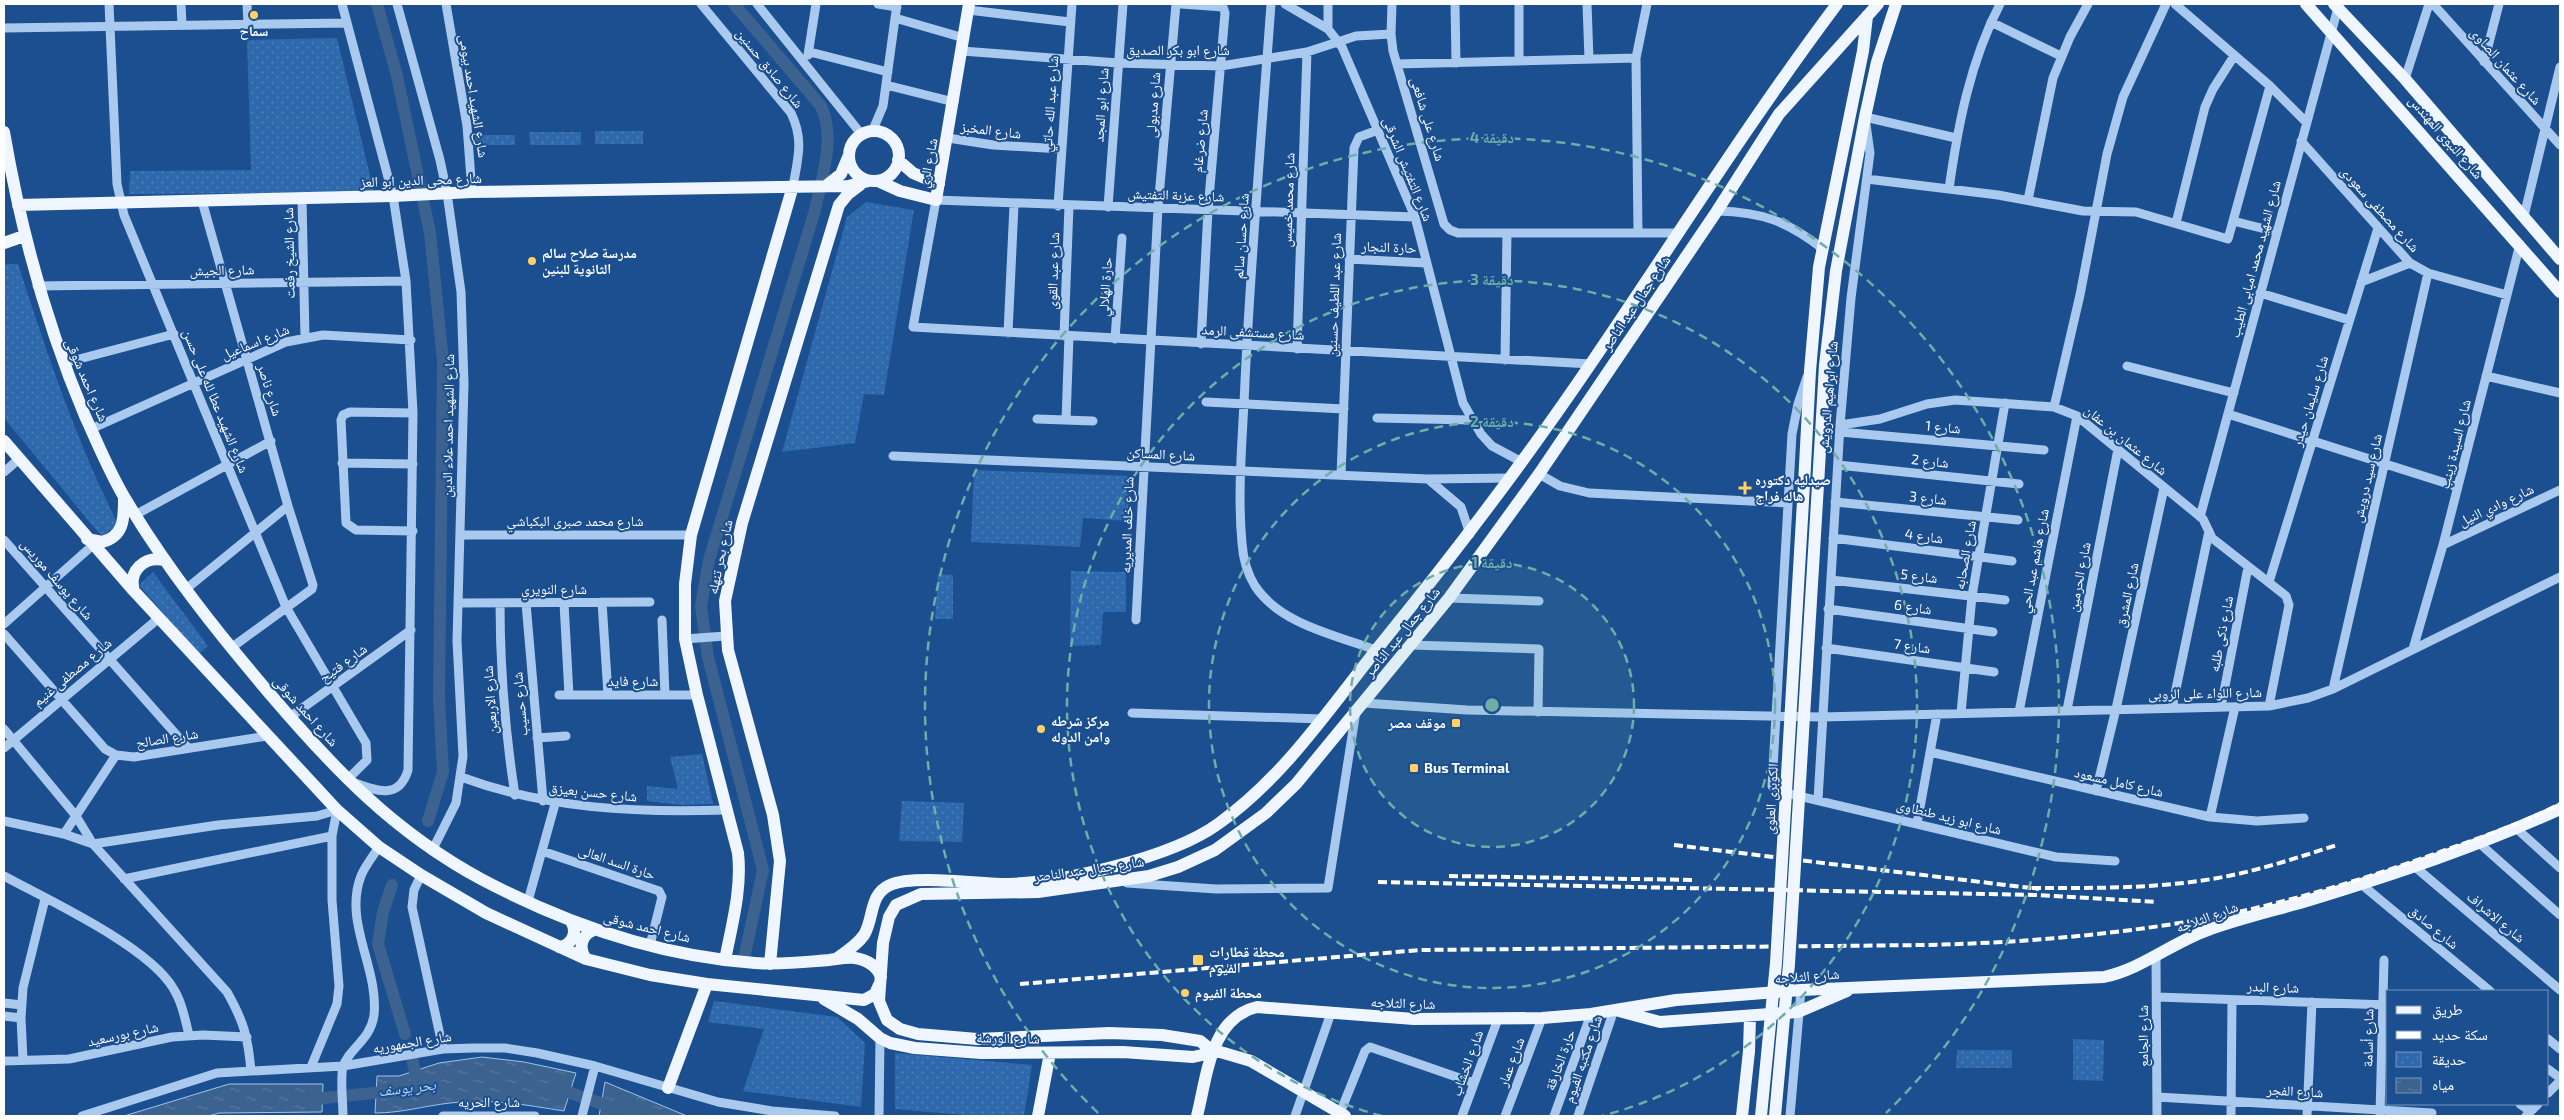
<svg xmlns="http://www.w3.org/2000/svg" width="2564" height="1120" viewBox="0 0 2564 1120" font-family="'Exo 2','Noto Naskh Arabic',sans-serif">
  <defs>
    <pattern id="park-dots" width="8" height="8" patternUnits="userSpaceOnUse" patternTransform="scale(1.25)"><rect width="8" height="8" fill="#2e69ad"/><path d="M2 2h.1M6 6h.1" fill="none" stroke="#4d80b9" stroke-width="1.8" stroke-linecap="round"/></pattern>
    <pattern id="water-ripples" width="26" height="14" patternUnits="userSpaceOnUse" patternTransform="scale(1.25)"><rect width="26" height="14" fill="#3c6290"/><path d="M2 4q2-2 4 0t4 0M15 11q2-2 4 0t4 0" fill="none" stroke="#597aa1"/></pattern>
  </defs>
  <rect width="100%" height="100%" fill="#1b4f8f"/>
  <!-- park -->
  <path fill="url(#park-dots)" d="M337 38 374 192 129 194 130 171 251 170 247 40Z
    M595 131H643V144H595Z
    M529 132H581V145H530Z
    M474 135H515V145H474Z
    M866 202 914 210 884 395 864 394 855 443 782 452 847 217Z
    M6 264H18C47 353 76 441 118 524L102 537 4 418V267Z
    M974 470 1131 476 1127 521 1083 518 1080 547 971 542Z
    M1071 571 1126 572V612H1103L1101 645 1070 646Z
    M153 572 208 646 199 654 139 585Z
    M938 574 953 575V619H935Z
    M702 754 713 804 681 805 647 801V786L678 789 670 757Z
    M902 801 964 803 962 842 899 841Z
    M714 1001 837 1017 865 1043 861 1107 743 1091 764 1029 708 1022Z
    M2073 1039 2104 1040 2103 1081 2073 1080Z
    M1957 1050H2012V1068H1956Z
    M895 1053 1032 1065 1024 1116H976L895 1109Z"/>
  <!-- water -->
  <path fill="url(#water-ripples)" stroke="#9cc4f0" d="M482 1057 524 1062 576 1073 564 1111C526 1105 489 1098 450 1103 424 1106 401 1113 375 1113L377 1076H399L439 1063Z
    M605 1082 687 1116H599Z
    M229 1084H323L322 1112 219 1113 208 1116H124Z"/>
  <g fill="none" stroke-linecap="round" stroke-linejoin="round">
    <!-- canal -->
    <path stroke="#3c6290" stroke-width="12" d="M377 4 397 76 430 233 443 361 439 697 443 772 428 821
      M734 4 821 106C836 138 822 176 815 210L709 560 701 606 708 657 763 870 745 954
      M392 885 383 912 378 944 405 1034
      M412 1059 418 1085
      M556 1088 638 1116
      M305 1100 392 1091"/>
    <!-- minor -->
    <path stroke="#a9c9ee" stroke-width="9" d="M109 4 117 184 124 215 286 607 366 743 367 760 347 780C370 788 398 804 408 770L413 413 406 281 393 196 342 4
      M181 4 182 25
      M247 4 248 24
      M397 4 440 160 447 193 461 292 464 384 457 641 463 756 456 803 432 851
      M446 4 467 126 472 192
      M701 4 791 113C804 140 798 158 793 186
      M757 4 862 135
      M878 4 897 7
      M1181 4 1223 7 1225 13 1208 210 1201 344
      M1271 4C1262 129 1251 255 1245 381 1243 434 1237 490 1242 543 1243 558 1247 573 1255 586 1280 624 1335 635 1376 650
      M1285 4 1328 29 1342 47 1415 217 1463 403 1481 434 1492 446 1522 462
      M1392 4 1391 34 1393 51 1444 224 1450 230 1458 233H1678
      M1455 4 1456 63
      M1519 4V61
      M1587 4 1589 59
      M2175 4 2270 86 2306 122
      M2433 4 2560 145
      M968 10 1070 22
      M895 18 964 38
      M1991 22 2061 56
      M4 28 347 23
      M1328 29V4
      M962 51 1118 63 1221 66 1307 52 1356 36 1391 34
      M810 52 888 72
      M808 55 816 4
      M2484 62 2499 4
      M1397 64 1636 58
      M2405 79 2429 4
      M886 85 954 102
      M872 132 883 106 897 4
      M948 138 993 145 1061 149
      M2301 141 2410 263 2428 273 2507 295
      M1867 179 1998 195 2083 211 2136 212 2228 239 2233 221 2277 232
      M1949 189C1958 125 1970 62 2000 4
      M302 199 305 337
      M2028 200 2053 78 2070 37 2088 4
      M202 201 288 506 313 585 312 589 231 648
      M1058 206 1072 4
      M1108 207 1123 4
      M1717 211C1762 212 1787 221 1823 249
      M2524 216 2560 67
      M1415 217 936 200 913 327 1591 364
      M2233 221 2270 86
      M2176 223 2205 107 2213 89 2234 56
      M1638 233 1636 58 1647 4
      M1349 259 1426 263
      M2361 282 2410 263
      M37 286 406 281
      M2260 293 2349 320
      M1008 333 1014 205
      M1064 336 1069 206
      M1115 339 1122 238
      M1297 349 1307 52
      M1505 360 1507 233
      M64 363 174 334
      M2127 366 2234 393
      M2486 376 2560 393
      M1807 377 1798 404 1792 434 1772 786 1777 791 2056 857 2115 861
      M1206 402 1344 409
      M2054 407 2080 295 2107 154 2123 97 2166 4
      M2228 414 2458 487
      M1377 418 1472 420
      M1037 419 1093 421
      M1066 420 1069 336
      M1840 425 1880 419 1927 404 1955 400 2054 407 2077 416 2203 519 2212 538 2286 596 2289 605 2269 706
      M91 429 286 342 323 335 411 340
      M1840 432 2044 450
      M893 456 1428 479 1510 478
      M342 463 413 464
      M1838 465 2019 484
      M4 472 19 459
      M1539 474 1560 486 1589 493 1788 503
      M1341 475 1354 148 1359 137 1378 130
      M1428 479 1461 507 1470 534
      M1835 502 2018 520
      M135 515 271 441
      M2200 517 2339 4
      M413 531 356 530 346 523 341 420 343 415 350 412 413 413
      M460 535H691
      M1833 538 2012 561
      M4 540 188 748
      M2443 545 2560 490
      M1831 580 2005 600
      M2269 582 2378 228
      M186 589 288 506
      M1449 598 1539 601
      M602 602 608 695
      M458 603 650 602
      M500 603C500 668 505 731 515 795
      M526 603 543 801
      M564 603 569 695
      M1828 609 1993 632
      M662 620 665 695
      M1136 620 1158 208 1176 4
      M4 624 93 545
      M4 634 105 749 116 755 134 757 267 736
      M685 639 725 636
      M1410 645 1539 649 1538 712
      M1826 648 1994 672
      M2413 649 2443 545 2520 244
      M2333 689 2428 273
      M559 695H697
      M1364 703 1467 710 1822 717 2269 706 2308 698 2333 689 2560 577
      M2221 707 2248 567
      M2172 708 2209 531
      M2067 710 2118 449
      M2019 712 2077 416
      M1132 713 1323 719
      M1961 713 1972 596 2005 403
      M290 717 411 630
      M4 729 76 816 93 844 227 992C244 1022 248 1037 251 1071
      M537 738 566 736
      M4 748 159 618
      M1930 752 2210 817 2257 821 2304 818
      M461 777C548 809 634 813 727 810
      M2096 791 2116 709 2164 488
      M1818 800 1840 425 1851 298 1870 153 1865 117 1956 138
      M2210 817 2235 707
      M4 821 64 834 93 844 218 825 317 816 337 810 332 836V900L339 986 337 1004 311 1067
      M1917 824 1937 714
      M2517 829 2560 868
      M64 834 116 755
      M2479 843 2560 915
      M542 851 659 891 662 897 650 945
      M2414 866 2560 990
      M421 875 414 890 412 907 443 1049
      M4 876C48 900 148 946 173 988 182 1002 185 1019 189 1035
      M124 879 332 836
      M1127 883 1216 889 1328 888 1356 711
      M2361 884 2490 991
      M528 901 555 804
      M2156 956 2157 1116
      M2157 997 2388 1005
      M4 1003 22 1005
      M4 1016 21 1018
      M2548 1039 2560 1049
      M23 1060 21 1018 23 988 45 899
      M4 1061 69 1059 172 1037 203 1035 247 1037
      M2548 1069 2560 1078
      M2548 1093 2560 1081
      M2157 1097 2432 1113
      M2520 1104 2530 1111
      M1340 1113 1365 1051 1370 1047 1474 1083
      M2380 1114 2384 960
      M82 1116 217 1073 343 1066 443 1049 473 1048H505L537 1053 595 1066 718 1102 772 1111 835 1116
      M343 1116C343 1103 340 1078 343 1067 348 1049 371 1040 374 1015 379 968 343 922 361 876 365 866 373 856 379 847
      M443 1116H535
      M582 1116 595 1066
      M879 1116 880 1038
      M1295 1116 1331 1013
      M1462 1116 1498 1019
      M1505 1116 1542 1018
      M1554 1116 1591 1014
      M1578 1116 1614 1010
      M1790 1116 1801 990
      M2231 1116 2232 1000
      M2307 1116 2312 1002
      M2526 1116 2538 1104"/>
    <!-- major -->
    <path stroke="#f0f6ff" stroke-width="12" d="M2306 4 2560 292
      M2334 4 2405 79 2560 259
      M849 156a25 25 0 1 1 50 0a25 25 0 1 1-50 0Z
      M4 132C21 231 46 324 85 416 98 444 110 474 126 500 167 569 218 633 270 694 334 769 394 832 481 879 566 924 659 956 755 963 780 965 804 962 829 960 838 959 846 957 855 958 867 960 877 966 881 977
      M898 160 913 173 939 184
      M878 181 900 191 936 200 969 4
      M826 186 841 174 849 155
      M18 205 393 196 472 192 848 186 869 181
      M4 243 24 236
      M4 441 134 591 337 810 379 847 421 875 486 913 586 959 650 975 707 984 864 1000 875 994 879 985
      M1804 484 1810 371 1819 267 1863 51 1867 16
      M1818 485 1825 365 1836 271 1865 117 1877 62 1896 4
      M87 539 102 542C125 536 124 517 124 497
      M134 591C128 571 144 556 164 560
      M559 947C572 945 578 933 571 921
      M586 959C578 948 581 935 594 930
      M836 959C846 952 857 945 864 935 874 919 869 894 890 885 912 875 973 883 1000 884 1058 884 1171 858 1218 824 1286 776 1333 703 1385 639 1458 549 1527 458 1592 362 1673 243 1750 120 1837 4
      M725 960C732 924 742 889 738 853L697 695 685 639V584L691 535 793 186
      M770 964 780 861 773 815 728 650 725 601 742 523 839 205 848 194 860 185
      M824 999 858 1019 880 1038 890 1043 915 1048 981 1053 1123 1052 1193 1057 1202 1055 1210 1049
      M1619 1011 1660 1022 1798 1012 1847 991
      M668 1088 707 984
      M1038 1116 1050 1053
      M1197 1116C1207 1077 1210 1018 1257 1007L1414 1019 1542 1018 1591 1014 1676 1000 1801 990 2104 977C2142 969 2171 943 2208 930 2241 918 2276 910 2310 900 2395 874 2479 846 2560 809
      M1345 1116 1251 1061 1210 1049 1200 1041 1162 1035 1109 1033 977 1039 918 1034 900 1029 887 1020 879 1001 883 943 889 917 896 905 921 894 1038 892 1149 876 1178 867 1215 850 1266 813 1296 784 1449 598 1539 474 1717 211 1779 114 1878 4
      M1742 1116 1749 1051 1750 1017"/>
    <!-- rail -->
    <path stroke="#fff" stroke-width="4" stroke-dasharray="9 4" stroke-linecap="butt" d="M1674 845 2039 889
      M1449 876 1696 880
      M1378 882 2038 895 2156 902
      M2032 888C2096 888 2160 889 2223 877 2261 870 2299 857 2337 845
      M1020 984 1420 950 1927 945C2014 943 2100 936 2186 922 2271 908 2356 882 2437 853 2479 838 2521 824 2560 804"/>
    <!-- major-bridge -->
    <path stroke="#f0f6ff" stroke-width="12" d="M1761 1116 1776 963 1804 484
      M1775 1116 1789 964 1818 485"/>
  </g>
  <!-- distance rings -->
  <circle cx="1492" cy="705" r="142" fill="#6fada8" fill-opacity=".12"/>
  <g fill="none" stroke="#6fada8" stroke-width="2.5" stroke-dasharray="9 6">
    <circle cx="1492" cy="705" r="142"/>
    <circle cx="1492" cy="705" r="283"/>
    <path d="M1382 1116A425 425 0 1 1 1602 1116"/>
    <path d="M1098 1113A567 567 0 1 1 1886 1113"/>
  </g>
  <!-- markers -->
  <g fill="#ffd166" stroke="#1b4f8f" stroke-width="2">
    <circle cx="254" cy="15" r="5"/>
    <circle cx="532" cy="261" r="5"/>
    <path d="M1742.5 480.5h5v5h5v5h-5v5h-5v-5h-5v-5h5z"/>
    <rect x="1451" y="718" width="10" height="10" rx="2.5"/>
    <circle cx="1041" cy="729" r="5"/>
    <rect x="1409" y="763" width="10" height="10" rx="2.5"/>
    <rect x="1192" y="954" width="12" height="12" rx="2.5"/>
    <circle cx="1185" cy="993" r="5"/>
  </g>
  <g text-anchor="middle" stroke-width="4" stroke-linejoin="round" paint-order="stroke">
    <!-- poi labels -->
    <g font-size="14" font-weight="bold" fill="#fff" stroke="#1b4f8f" text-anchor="start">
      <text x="254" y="36" text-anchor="middle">سماح</text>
      <text x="542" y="258">مدرسة صلاح سالم<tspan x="542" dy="16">الثانوية للبنين</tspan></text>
      <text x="1755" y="485">صيدليه دكتوره<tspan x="1755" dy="16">هاله فراج</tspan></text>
      <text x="1051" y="726">مركز شرطه<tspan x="1051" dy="16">وامن الدوله</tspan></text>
      <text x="1446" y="728" text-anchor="end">موقف مصر</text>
      <text x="1424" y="773">Bus Terminal</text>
      <text x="1209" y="957">محطة قطارات<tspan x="1209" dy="16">الفيوم</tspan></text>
      <text x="1195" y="998">محطة الفيوم</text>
    </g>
    <!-- street labels -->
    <g font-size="14" fill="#fff" stroke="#1b4f8f">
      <text x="1178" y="55">شارع ابو بكر الصديق</text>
      <text transform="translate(2506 66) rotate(48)" y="5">شارع عثمان الصاوى</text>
      <text transform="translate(770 68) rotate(51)" y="5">شارع صادق حسنين</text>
      <text transform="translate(474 96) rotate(81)" y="5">شارع الشهيد احمد بيومى</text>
      <text transform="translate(1050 104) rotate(-86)" y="5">شارع عبد الله حاتي</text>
      <text transform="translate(1101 105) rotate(-86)" y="5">شارع ابو المجد</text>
      <text transform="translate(1153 105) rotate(-86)" y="5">شارع مدبولى</text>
      <text transform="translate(1428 119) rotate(73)" y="5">شارع على شافعى</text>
      <text transform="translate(991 130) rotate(7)" y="5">شارع المخبز</text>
      <text transform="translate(2446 137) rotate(49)" y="5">شارع النبوى المهندس</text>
      <text transform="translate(1200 141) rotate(-85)" y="5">شارع ضرغام</text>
      <text transform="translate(928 163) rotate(-79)" y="5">شارع الري</text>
      <text transform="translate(1408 169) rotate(68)" y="5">شارع التفتيش الشرقى</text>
      <text transform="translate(421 180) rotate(-2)" y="5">شارع محى الدين ابو العز</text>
      <text transform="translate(1176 195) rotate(2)" y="5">شارع عزبة التفتيش</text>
      <text transform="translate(1288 200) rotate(-88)" y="5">شارع محمد خميس</text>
      <text transform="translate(2380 209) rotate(48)" y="5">شارع مصطفى سعودى</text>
      <text transform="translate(1241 236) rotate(-86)" y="5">شارع حسان سالم</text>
      <text transform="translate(1389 247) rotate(2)" y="5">حارة النجار</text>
      <text transform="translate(289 253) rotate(-91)" y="5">شارع الشيخ رفعت</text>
      <text transform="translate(2255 259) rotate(-75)" y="5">شارع الشهيد محمد امبابى الطيب</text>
      <text transform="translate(222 270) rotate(-1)" y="5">شارع الجيش</text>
      <text transform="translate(1053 271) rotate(-88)" y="5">شارع عبد القوى</text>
      <text transform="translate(1105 287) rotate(-86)" y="5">حارة الهلالي</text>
      <text transform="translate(1334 295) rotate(-88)" y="5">شارع عبد اللطيف حسنين</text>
      <text transform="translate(1636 303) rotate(-56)" y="5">شارع جمال عبد الناصر</text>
      <text transform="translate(1253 332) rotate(3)" y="5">شارع مستشفى الرمد</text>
      <text transform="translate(255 342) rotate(-22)" y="5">شارع اسماعيل</text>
      <text transform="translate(87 380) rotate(67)" y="5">شارع احمد شوقى</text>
      <text transform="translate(270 390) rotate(73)" y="5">شارع ناصر</text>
      <text transform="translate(1828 397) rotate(-85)" y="5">شارع ابراهيم الدرويش</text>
      <text transform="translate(216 401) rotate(68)" y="5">شارع الشهيد عطا لله على حسن</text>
      <text transform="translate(2310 401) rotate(-73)" y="5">شارع سليمان حيدر</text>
      <text transform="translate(448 426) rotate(-89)" y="5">شارع الشهيد احمد علاء الدين</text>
      <text transform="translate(1943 427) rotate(5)" y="5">شارع 1</text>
      <text transform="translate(2126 440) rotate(39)" y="5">شارع عثمان بن عفان</text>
      <text transform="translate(2455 444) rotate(-76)" y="5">شارع السيدة زينب</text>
      <text transform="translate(1161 454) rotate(3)" y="5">شارع المساكن</text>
      <text transform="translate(1930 461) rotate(6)" y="5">شارع 2</text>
      <text transform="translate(2367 478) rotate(-77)" y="5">شارع سيد درويش</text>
      <text transform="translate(1928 498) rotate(6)" y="5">شارع 3</text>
      <text transform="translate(2496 505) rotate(-25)" y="5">شارع وادي النيل</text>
      <text x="575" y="526">شارع محمد صبرى البكباشي</text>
      <text transform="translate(1127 525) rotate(-88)" y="5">شارع خلف المديريه</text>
      <text transform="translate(1924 536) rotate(7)" y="5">شارع 4</text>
      <text transform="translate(1965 555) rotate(-80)" y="5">شارع الصحابه</text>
      <text transform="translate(720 557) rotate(-78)" y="5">شارع بحر تنهله</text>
      <text transform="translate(2034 561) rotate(-79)" y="5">شارع هاشم عبد الحي</text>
      <text transform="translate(1919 576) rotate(7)" y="5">شارع 5</text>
      <text transform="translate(2079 577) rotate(-79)" y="5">شارع الحرمين</text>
      <text transform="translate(57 579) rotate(49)" y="5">شارع يوسف موريس</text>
      <text x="554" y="594">شارع النويري</text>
      <text transform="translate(2127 595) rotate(-78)" y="5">شارع المشرق</text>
      <text transform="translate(1913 607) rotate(8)" y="5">شارع 6</text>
      <text transform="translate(1402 632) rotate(-51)" y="5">شارع جمال عبد الناصر</text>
      <text transform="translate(2221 634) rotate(-79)" y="5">شارع ذكى طلبه</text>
      <text transform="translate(1912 646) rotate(8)" y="5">شارع 7</text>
      <text transform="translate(343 663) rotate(-36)" y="5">شارع فتيح</text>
      <text transform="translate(72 672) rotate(-40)" y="5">شارع مصطفى غنيم</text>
      <text x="633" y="686">شارع فايد</text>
      <text transform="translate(2205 693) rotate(-1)" y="5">شارع اللواء على الروبى</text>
      <text transform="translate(490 700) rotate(-94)" y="5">شارع الاربعين</text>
      <text transform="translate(520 704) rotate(-95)" y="5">شارع حسيب</text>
      <text transform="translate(306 711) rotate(48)" y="5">شارع احمد شوقى</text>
      <text transform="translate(167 738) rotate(-9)" y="5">شارع الصالح</text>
      <text transform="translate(2119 782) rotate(13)" y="5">شارع كامل مسعود</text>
      <text transform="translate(593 792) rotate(6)" y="5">شارع حسن بعيزق</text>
      <text transform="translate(1771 799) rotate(-87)" y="5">الكوبرى العلوى</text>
      <text transform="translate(1949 817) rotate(14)" y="5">شارع ابو زيد طنطاوى</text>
      <text transform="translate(617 862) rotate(19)" y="5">حارة السد العالى</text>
      <text transform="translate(1089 869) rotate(-8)" y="5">شارع جمال عبد الناصر</text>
      <text transform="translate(2207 917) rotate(-20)" y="5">شارع الثلاجه</text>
      <text transform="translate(2496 917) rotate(40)" y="5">شارع الاشراف</text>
      <text transform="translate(647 927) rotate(14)" y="5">شارع احمد شوقى</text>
      <text transform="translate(2434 927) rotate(40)" y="5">شارع صادق</text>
      <text transform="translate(1807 976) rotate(-4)" y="5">شارع الثلاجه</text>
      <text transform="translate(2273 987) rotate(2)" y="5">شارع البدر</text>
      <text transform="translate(1403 1003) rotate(2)" y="5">شارع الثلاجه</text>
      <text transform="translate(123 1034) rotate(-12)" y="5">شارع بورسعيد</text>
      <text transform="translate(2143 1036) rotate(-90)" y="5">شارع الجامع</text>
      <text transform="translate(1008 1038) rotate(1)" y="5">شارع الورشة</text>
      <text transform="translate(2368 1038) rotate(-89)" y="5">شارع أسامة</text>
      <text transform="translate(412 1042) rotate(-9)" y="5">شارع الجمهوريه</text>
      <text transform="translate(1583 1059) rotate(-71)" y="5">شارع مكتبه الفيوم</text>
      <text transform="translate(1560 1060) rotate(-70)" y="5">حارة الخارقة</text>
      <text transform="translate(1511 1062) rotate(-69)" y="5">شارع عمار</text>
      <text transform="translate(1467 1063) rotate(-70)" y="5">شارع الخشاب</text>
      <text transform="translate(2295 1091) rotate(3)" y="5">شارع الفجر</text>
      <text x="489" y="1107">شارع الحريه</text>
    </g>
    <!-- water labels -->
    <g font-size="15" font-style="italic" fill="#b5d3f5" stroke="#1b4f8f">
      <text transform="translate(407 1088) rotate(-7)" y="5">بحر يوسف</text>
    </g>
  </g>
  <circle cx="1492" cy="705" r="8" fill="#6fada8" stroke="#1b4f8f" stroke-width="2.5"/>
  <g font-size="15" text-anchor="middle" font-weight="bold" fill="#6fada8" stroke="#1b4f8f" stroke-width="4" stroke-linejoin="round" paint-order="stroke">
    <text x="1492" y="143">4 دقيقة</text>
    <text x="1492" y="285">3 دقيقة</text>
    <text x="1492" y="427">2 دقيقة</text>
    <text x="1492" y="568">1 دقيقة</text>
  </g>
  <!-- border -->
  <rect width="2564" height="1120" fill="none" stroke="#ffffff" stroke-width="10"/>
  <!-- legend -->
  <rect x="2386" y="990" width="162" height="115" fill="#1b4f8f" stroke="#7695bc"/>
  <rect x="2396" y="1006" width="25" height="8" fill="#f0f6ff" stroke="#7695bc"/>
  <text x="2432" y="1015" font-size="15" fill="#ffffff">طريق</text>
  <rect x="2396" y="1031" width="25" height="8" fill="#ffffff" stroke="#7695bc"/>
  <text x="2432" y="1040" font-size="15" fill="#ffffff">سكة حديد</text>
  <rect x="2396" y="1052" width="25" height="15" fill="url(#park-dots)" stroke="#7695bc"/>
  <text x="2432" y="1065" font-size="15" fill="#ffffff">حديقة</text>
  <rect x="2396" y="1078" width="25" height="15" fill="url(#water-ripples)" stroke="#7695bc"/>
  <text x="2432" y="1090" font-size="15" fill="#ffffff">مياه</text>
</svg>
